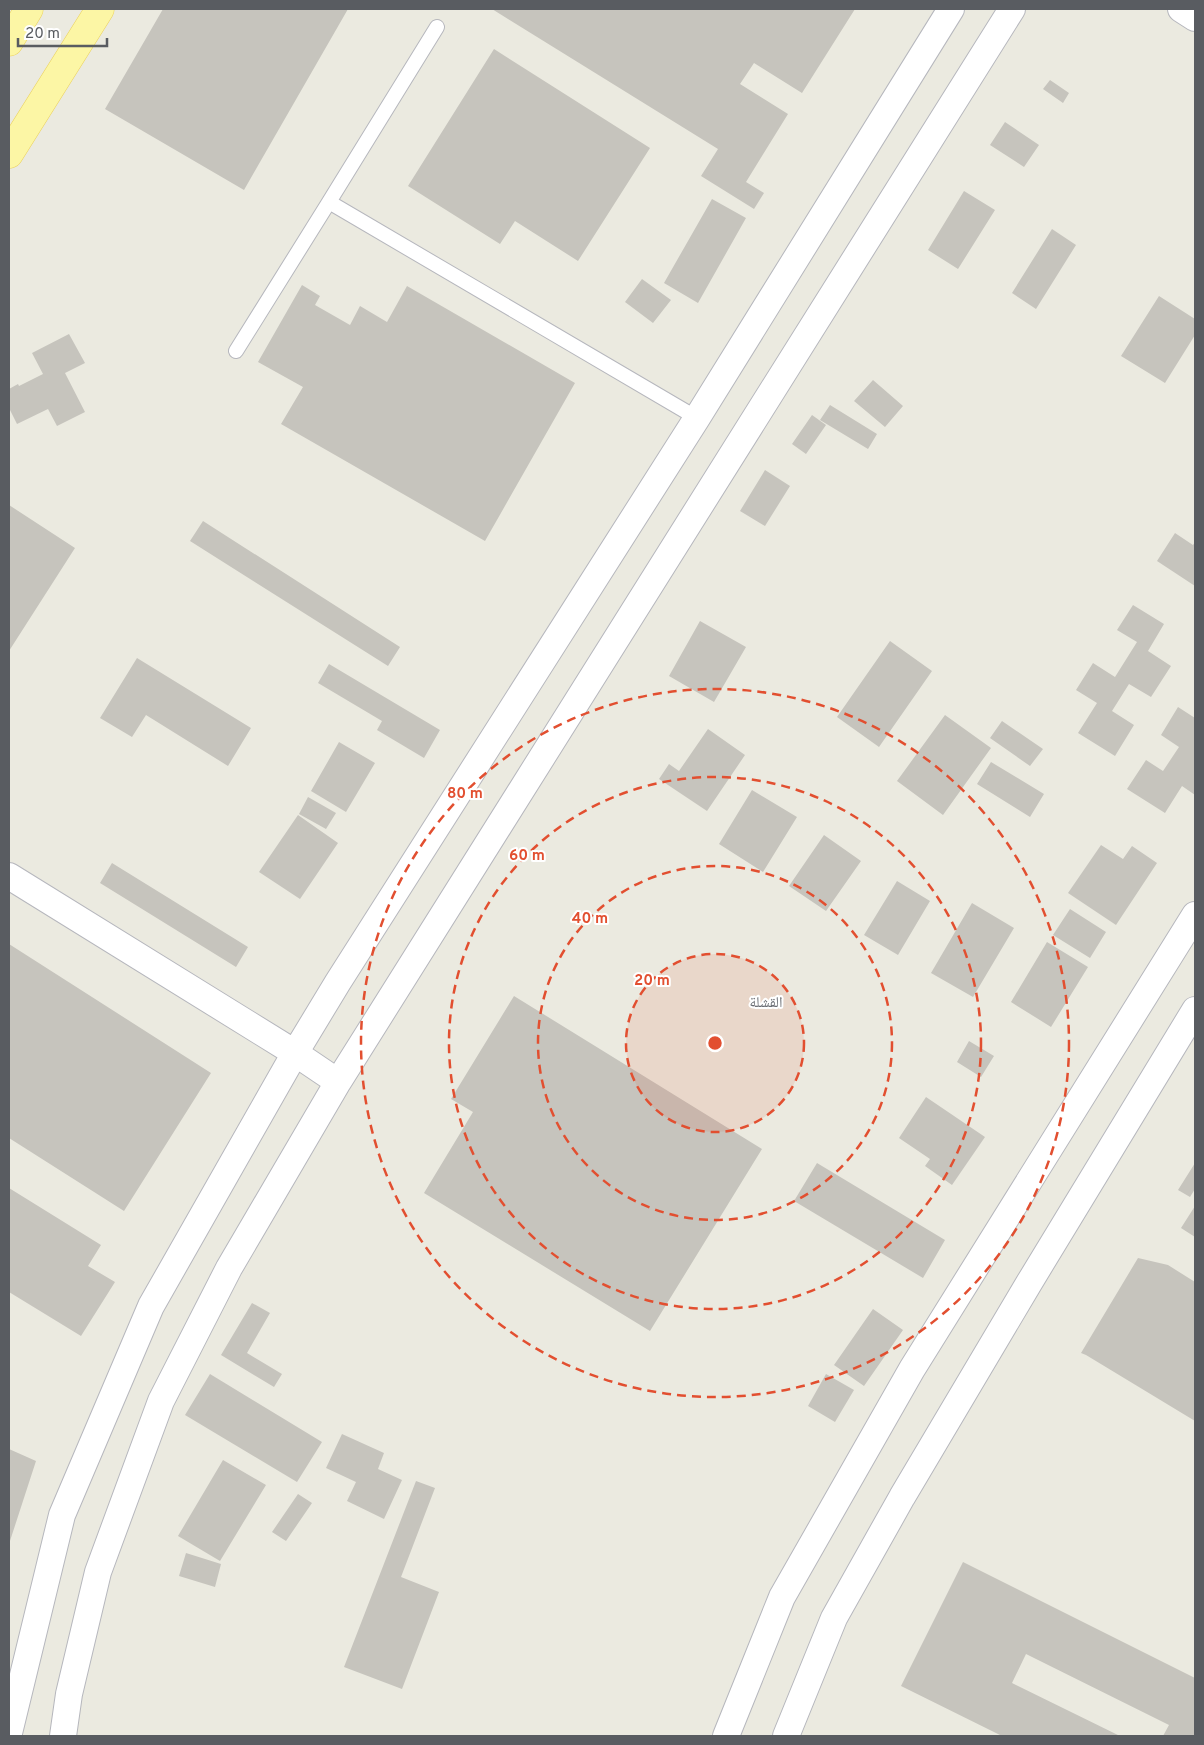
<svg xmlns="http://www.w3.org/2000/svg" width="1204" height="1745" viewBox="0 0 1204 1745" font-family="Overpass,'Noto Naskh Arabic',sans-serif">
  <rect width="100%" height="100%" fill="#ebeae0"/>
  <!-- building -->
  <path fill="#c6c4bd" d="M163 9H348L244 190 105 109Z
    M492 9H855L802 93 754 63 740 84 788 114 746 182 764 193 754 209 701 176 718 149Z
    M494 49 650 148 578 261 515 221 500 244 408 186Z
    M1050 80 1069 93 1063 103 1043 89Z
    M1005 122 1039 145 1024 167 990 145Z
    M964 191 995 210 958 269 928 250Z
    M712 199 746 218 698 303 664 283Z
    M1052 229 1076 245 1036 309 1012 293Z
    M642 279 671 300 653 323 625 302Z
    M302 285 320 296 315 305 350 325 360 306 387 322 407 286 575 383 485 541 281 424 303 387 258 362Z
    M1159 296 1195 319V335L1165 383 1121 356Z
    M69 334 85 363 65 373 85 412 57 426 48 409 17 424 9 408V389L18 384 19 386 43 374 32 353Z
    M873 380 903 406 885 427 854 401Z
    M830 405 877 434 868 449 820 420Z
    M812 415 826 425 806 454 792 444Z
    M765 470 790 486 765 526 740 511Z
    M9 505 75 548 9 651Z
    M203 521 400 647 388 666 190 541Z
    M1175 533 1193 545 1195 542V586L1157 561Z
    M1133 605 1164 624 1148 651 1171 666 1151 697 1129 684 1112 711 1134 725 1115 756 1078 733 1097 703 1076 690 1093 663 1115 677 1137 642 1117 630Z
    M700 621 746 647 714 702 669 676Z
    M890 641 932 671 879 747 837 717Z
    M137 658 251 728 228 766 146 715 132 737 100 718Z
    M329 664 440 730 424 758 377 730 382 721 318 683Z
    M1178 707 1195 718V795L1182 786 1165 813 1127 789 1146 760 1163 771 1179 747 1161 735Z
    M945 715 991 748 943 815 897 781Z
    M1002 721 1043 749 1030 766 990 738Z
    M708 729 745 755 707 811 659 779 669 764 679 771Z
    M339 742 375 763 346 812 311 791Z
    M991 762 1044 794 1030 817 977 784Z
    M752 790 797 817 763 872 719 844Z
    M308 797 336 813 326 829 299 814Z
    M298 815 338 843 300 899 259 872Z
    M824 835 861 861 826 911 789 886Z
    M1101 845 1123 859 1132 846 1157 863 1116 925 1068 893Z
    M112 863 248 947 236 967 100 883Z
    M897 881 930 901 898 955 864 935Z
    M972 903 1014 928 973 997 931 973Z
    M1070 909 1106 932 1090 958 1053 935Z
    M1047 942 1088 967 1051 1027 1011 1002Z
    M9 944 211 1073 124 1211 9 1138Z
    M514 996 762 1149 650 1331 424 1193 473 1112 451 1099Z
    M969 1041 994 1056 981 1077 957 1062Z
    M926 1097 985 1137 952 1185 925 1166 930 1159 899 1138Z
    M817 1163 945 1240 923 1278 794 1201Z
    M1195 1163V1189L1190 1197 1178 1190Z
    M9 1188 101 1245 88 1266 115 1282 81 1336 9 1292Z
    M1195 1206V1237L1181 1228Z
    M1138 1258 1168 1265 1195 1282V1421L1086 1355 1081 1353Z
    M252 1303 270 1313 247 1353 282 1374 274 1387 221 1355Z
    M873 1309 903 1330 864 1386 834 1365Z
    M210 1374 322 1442 297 1482 185 1415Z
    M826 1374 854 1390 835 1422 808 1406Z
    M342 1434 384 1453 378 1469 402 1480 384 1519 347 1501 356 1482 326 1468Z
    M9 1449 36 1461 9 1544Z
    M223 1460 266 1485 220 1561 178 1536Z
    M416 1481 435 1488 401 1577 439 1592 402 1689 344 1667Z
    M298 1494 312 1503 286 1541 272 1532Z
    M186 1553 221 1564 215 1587 179 1576Z
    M963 1562 1195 1678V1736H1163L1169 1725 1026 1654 1012 1683 1120 1736H1002L901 1686Z"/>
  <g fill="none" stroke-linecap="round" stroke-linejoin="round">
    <defs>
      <path id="service" d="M437 27 329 202 697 418
        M236 351 329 202"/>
      <path id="minor" d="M1181 9 1195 18
        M9 876 295 1053 338 1082
        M9 1733 62 1515 151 1306 295 1053 338 982 697 418 951 9
        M63 1736 69 1694 98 1572 161 1401 229 1268 338 1082 1012 9
        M726 1736 782 1597 912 1369 1195 915
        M786 1736 834 1618 902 1497 1029 1283 1195 1010"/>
      <path id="primary" d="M9 42 29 9
        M9 154 100 9"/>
    </defs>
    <!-- service casing -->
    <use href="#service" stroke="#b6b7bd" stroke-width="16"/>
    <!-- minor casing -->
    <use href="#minor" stroke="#b6b7bd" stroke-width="28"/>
    <!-- primary casing -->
    <use href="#primary" stroke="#ebd059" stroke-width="29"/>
    <!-- service -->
    <use href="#service" stroke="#fff" stroke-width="14"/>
    <!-- minor -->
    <use href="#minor" stroke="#fff" stroke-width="26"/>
    <!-- primary -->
    <use href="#primary" stroke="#fcf6a5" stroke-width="28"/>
  </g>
  <!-- distance rings -->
  <circle cx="715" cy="1043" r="89" fill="#e24f30" fill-opacity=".12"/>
  <g fill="none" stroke="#e24f30" stroke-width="2.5" stroke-dasharray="9 6">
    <circle cx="715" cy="1043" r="89"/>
    <circle cx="715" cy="1043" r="177"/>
    <circle cx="715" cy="1043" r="266"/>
    <circle cx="715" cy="1043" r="354"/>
  </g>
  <g text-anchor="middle" stroke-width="4" stroke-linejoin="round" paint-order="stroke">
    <!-- neighbourhood labels -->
    <g font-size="15" fill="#6a6d73" stroke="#fff">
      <text x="766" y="1007">القشلة</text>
    </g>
  </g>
  <circle cx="715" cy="1043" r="8" fill="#e24f30" stroke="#fff" stroke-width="2.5"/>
  <g font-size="15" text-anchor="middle" font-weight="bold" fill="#e24f30" stroke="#fff" stroke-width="4" stroke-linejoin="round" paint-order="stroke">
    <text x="465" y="798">80 m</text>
    <text x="527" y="860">60 m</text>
    <text x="590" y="923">40 m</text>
    <text x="652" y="985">20 m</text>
  </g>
  <!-- border -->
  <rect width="1204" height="1745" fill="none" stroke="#595c61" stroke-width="20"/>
  <!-- scale -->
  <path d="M18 38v8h89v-8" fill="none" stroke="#595c61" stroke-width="2.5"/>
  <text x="25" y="38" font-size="15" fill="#595c61" stroke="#ffffff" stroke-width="4" paint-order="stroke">20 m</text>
</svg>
